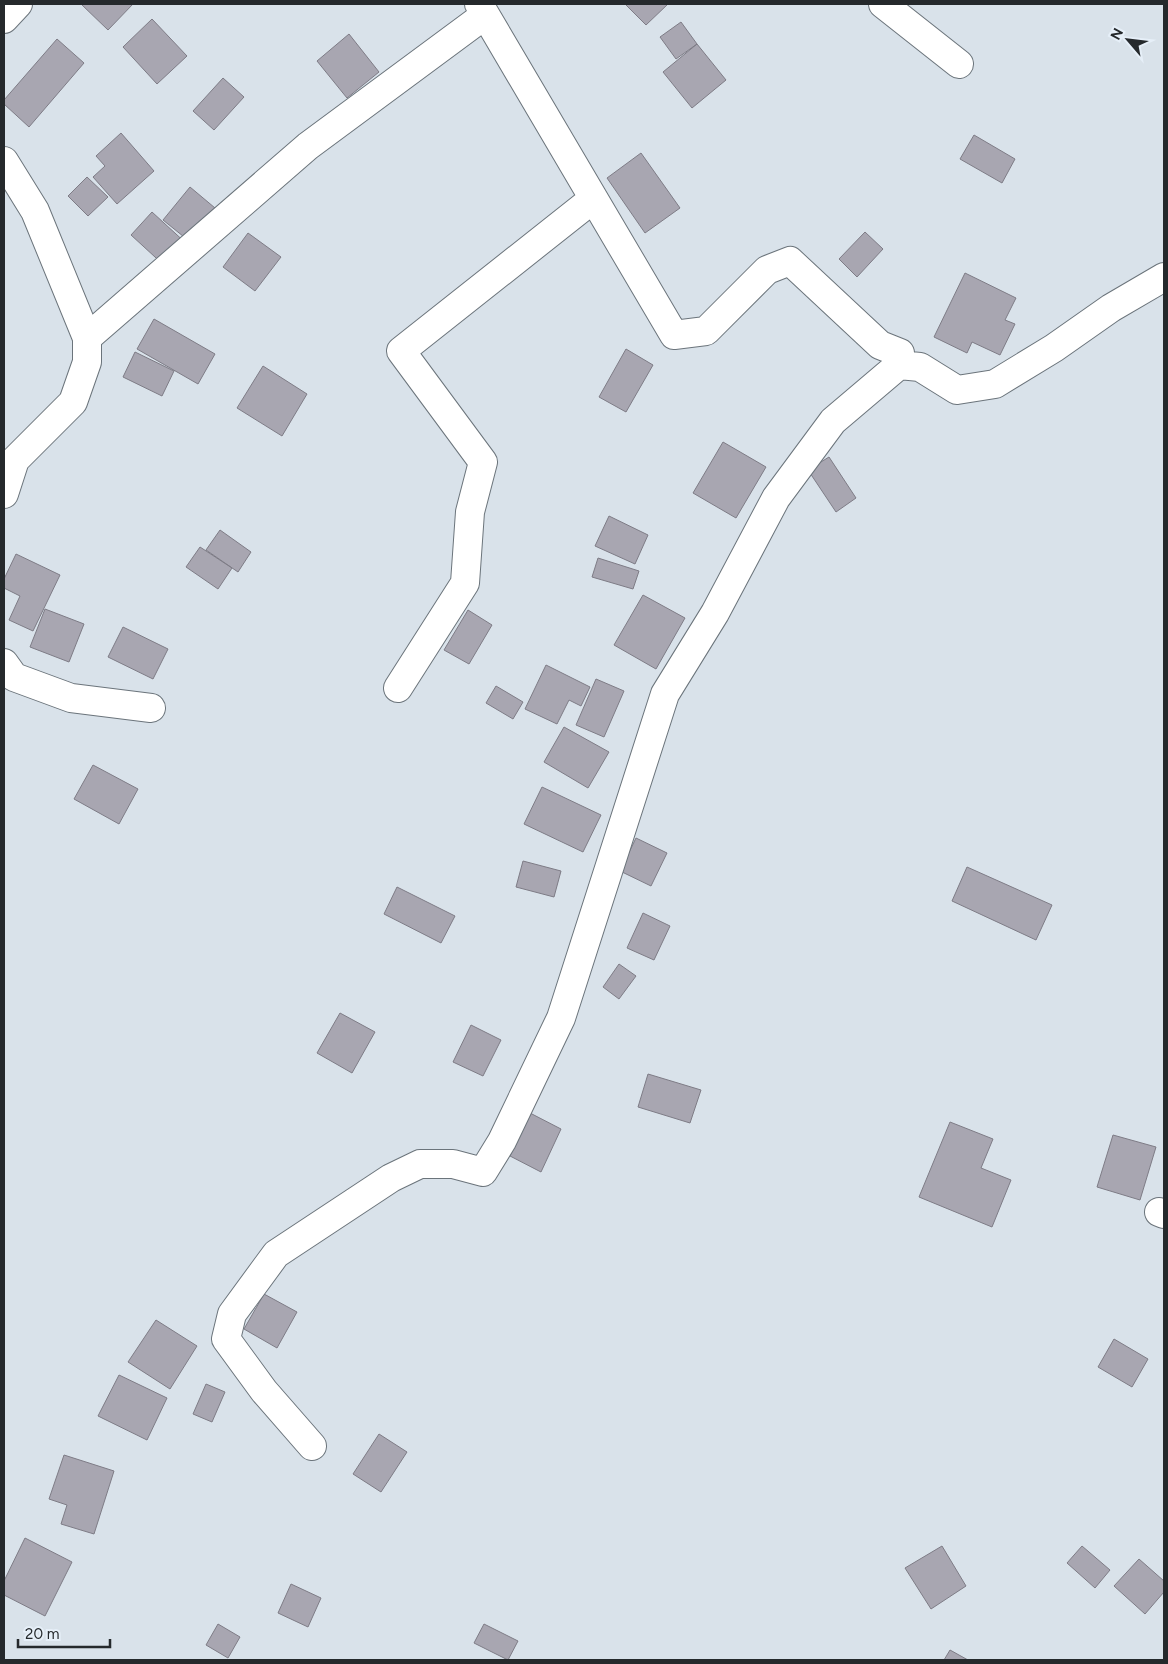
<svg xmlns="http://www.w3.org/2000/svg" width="1168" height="1664" viewBox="0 0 1168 1664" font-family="Figtree,sans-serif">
  <rect width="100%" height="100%" fill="#d9e2ea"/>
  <!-- building -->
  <path fill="#a8a6b1" stroke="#7e7c86" d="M81 4H133L108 30Z
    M625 4H668L646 25Z
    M152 19 187 56 157 84 123 47Z
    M681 22 697 44 676 59 660 37Z
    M349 34 379 72 347 98 317 61Z
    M57 39 84 63 29 127 4 104V100Z
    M697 44 726 80 692 108 663 72Z
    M223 78 244 97 214 130 193 111Z
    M121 133 154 171 117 204 93 177 105 166 96 156Z
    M974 135 1015 159 1002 183 960 159Z
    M641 153 680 208 645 233 607 178Z
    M87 177 108 197 88 216 68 196Z
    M190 187 221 213 194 245 163 220Z
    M152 212 188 245 167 268 131 235Z
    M865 232 883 249 857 277 839 259Z
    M248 233 281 257 255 291 223 267Z
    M965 273 1016 298 1005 320 1015 324 1000 355 972 342 967 353 934 337Z
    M154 319 215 354 198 384 137 349Z
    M626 349 653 365 626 412 599 397Z
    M135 352 174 371 162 396 123 377Z
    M263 366 307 394 282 436 237 408Z
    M723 442 766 467 736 518 693 493Z
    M829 457 856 498 836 512 808 470Z
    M609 516 648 535 635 564 595 546Z
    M220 530 251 552 238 572 206 550Z
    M200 547 232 568 218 589 186 567Z
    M16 554 60 575 33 631 9 620 20 596 4 588V579Z
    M598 558 639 571 633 589 592 577Z
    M643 595 685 618 656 669 614 645Z
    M45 609 84 624 69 662 30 647Z
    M468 610 492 625 469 664 444 650Z
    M123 627 168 649 153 679 108 657Z
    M546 665 590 687 581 706 569 700 557 724 525 709Z
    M596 679 624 691 604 737 576 725Z
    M496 686 523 702 513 719 486 703Z
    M564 727 609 752 588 788 544 762Z
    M93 765 138 789 119 824 74 799Z
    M542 787 601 815 583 852 524 824Z
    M636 838 667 853 651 886 620 871Z
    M523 861 561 871 554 897 516 887Z
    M967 867 1052 905 1036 940 952 901Z
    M397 887 455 916 441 943 384 914Z
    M643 913 670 926 654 960 627 948Z
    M619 964 636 976 619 999 603 987Z
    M340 1013 375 1032 352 1073 317 1053Z
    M471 1025 501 1040 483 1076 453 1062Z
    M648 1074 701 1090 690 1123 638 1107Z
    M530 1113 561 1129 541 1172 510 1156Z
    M950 1122 993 1139 981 1168 1011 1180 992 1227 919 1197Z
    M1113 1135 1156 1147 1140 1200 1097 1187Z
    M264 1294 297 1312 277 1348 244 1329Z
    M156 1320 197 1346 170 1389 128 1362Z
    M1114 1339 1148 1359 1132 1387 1098 1367Z
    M119 1375 167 1398 147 1440 98 1416Z
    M206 1384 225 1392 212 1422 193 1414Z
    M379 1434 407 1452 381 1492 353 1474Z
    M64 1455 114 1471 94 1534 61 1524 67 1505 49 1499Z
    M25 1538 72 1562 45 1616 4 1595V1581Z
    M942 1546 966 1586 931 1609 905 1568Z
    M1082 1546 1110 1570 1095 1588 1067 1563Z
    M1139 1559 1164 1581V1592L1145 1614 1114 1586Z
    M291 1584 321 1598 308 1627 278 1613Z
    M218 1624 240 1637 228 1658 206 1645Z
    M484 1624 518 1641 508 1660 474 1643Z
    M950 1650 968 1660H944Z"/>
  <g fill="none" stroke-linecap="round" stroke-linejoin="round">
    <defs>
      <path id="minor" d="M479 4 674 335 706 331 767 270 790 261 880 345 900 353
        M883 4 959 64
        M4 19 18 4
        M4 161 35 211 87 338V362L73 402 15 460 4 494
        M87 338 308 146 485 15
        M4 663 14 677 71 698 151 708
        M398 688 465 583 470 512 483 462 401 351 593 199
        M1159 1212 1164 1214
        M312 1446 264 1391 226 1339 232 1314 276 1254 391 1178 420 1164H453L483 1172 502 1141 561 1018 665 694 715 613 776 498 833 421 899 365 920 367 957 390 995 384 1054 348 1111 308 1164 277"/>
    </defs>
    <!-- minor casing -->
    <use href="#minor" stroke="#6b747b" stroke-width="30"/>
    <!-- minor -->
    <use href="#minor" stroke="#fff" stroke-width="28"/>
  </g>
  <!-- border -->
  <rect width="1168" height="1664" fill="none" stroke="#25292c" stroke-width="10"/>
  <!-- north arrow -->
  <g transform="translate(1128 40) rotate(298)" stroke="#e6eff8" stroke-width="4" paint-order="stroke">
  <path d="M0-4L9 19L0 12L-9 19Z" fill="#25292c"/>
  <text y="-8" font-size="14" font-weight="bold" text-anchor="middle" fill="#25292c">N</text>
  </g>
  <!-- scale -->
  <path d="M18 1639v8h92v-8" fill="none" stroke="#25292c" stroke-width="2.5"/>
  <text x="25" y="1639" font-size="15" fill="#25292c" stroke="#e6eff8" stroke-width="4" paint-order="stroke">20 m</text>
</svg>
